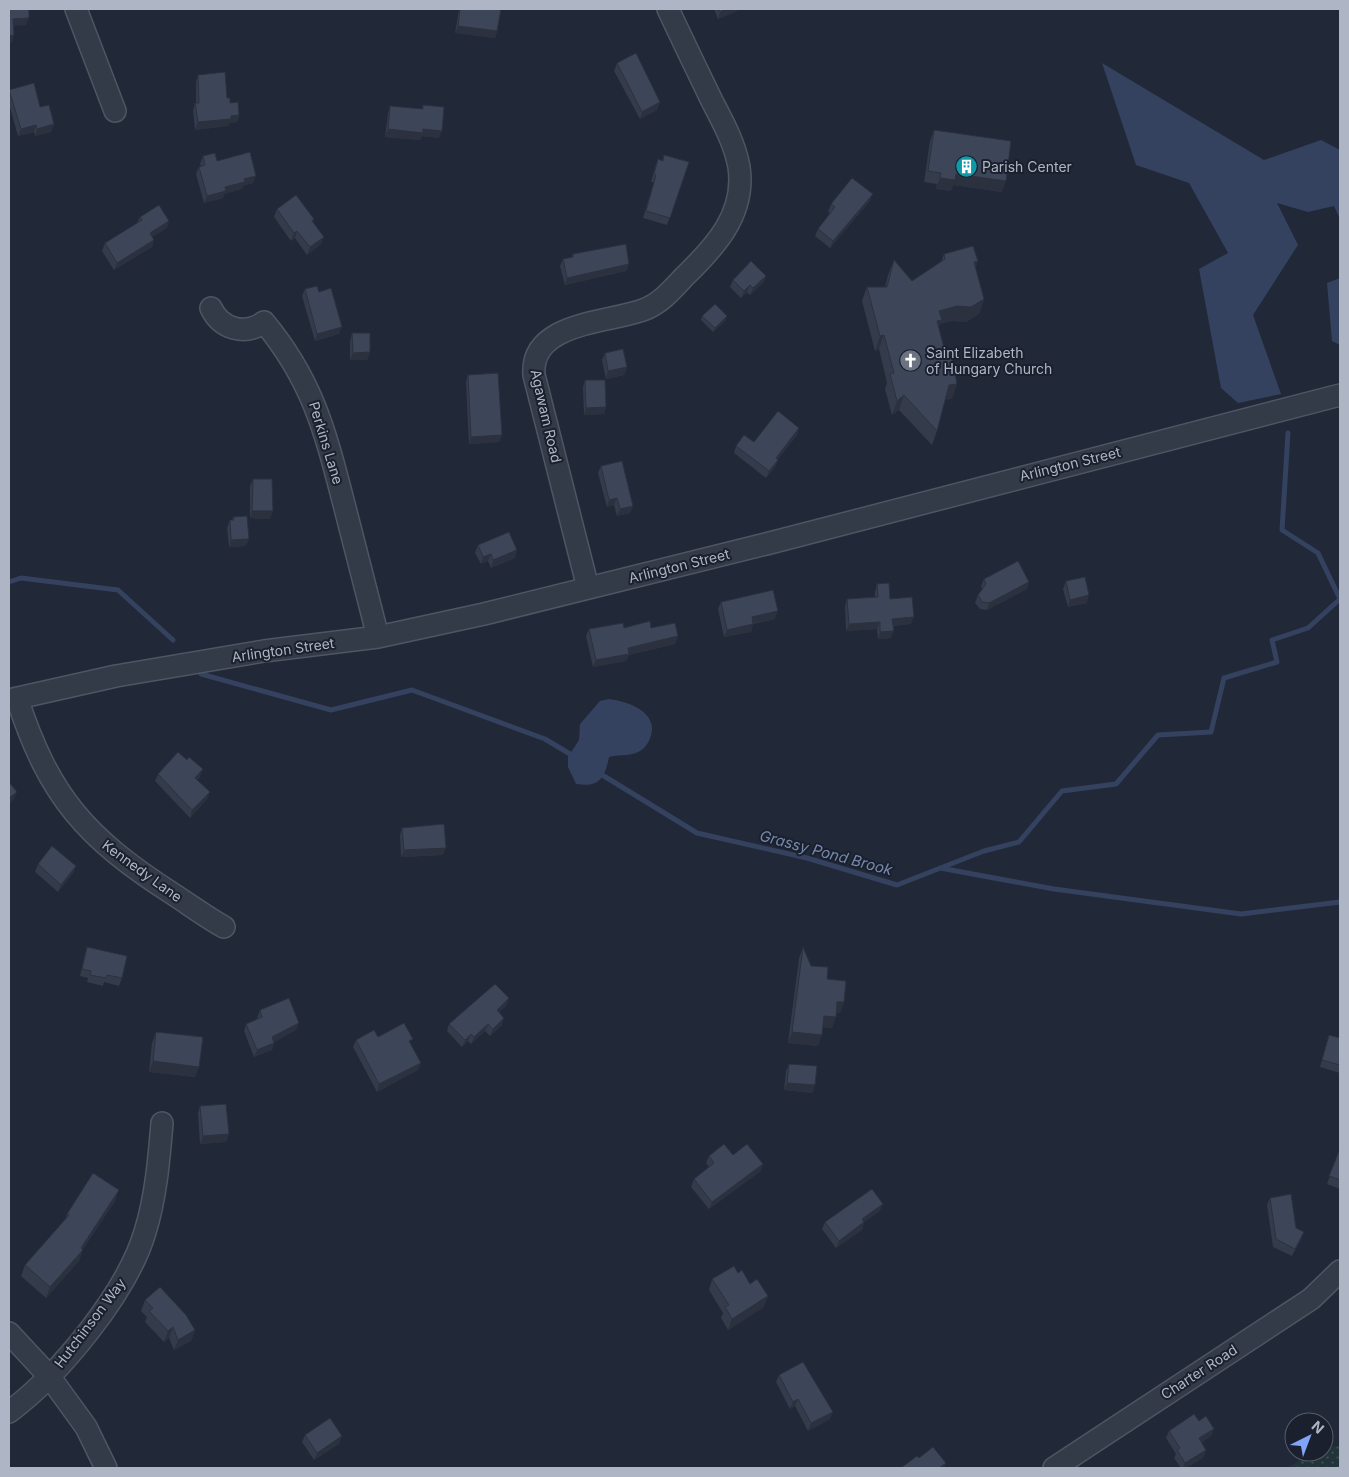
<svg xmlns="http://www.w3.org/2000/svg" width="1349" height="1477" viewBox="0 0 1349 1477" font-family="Inter,sans-serif">
  <defs>
    <pattern id="grass-dots" width="8" height="8" patternUnits="userSpaceOnUse" patternTransform="scale(1.25)"><rect width="8" height="8" fill="#223439"/><path d="M2 2h.1M6 6h.1" fill="none" stroke="#404f54" stroke-width="1.8" stroke-linecap="round"/></pattern>
  </defs>
  <rect width="100%" height="100%" fill="#212838"/>
  <!-- grass -->
  <path fill="url(#grass-dots)" d="M1340 1446V1468H1287L1315 1452H1324V1447Z"/>
  <!-- water -->
  <path fill="#34425f" d="M1102 63 1264 160 1321 140 1340 150V219L1334 206 1308 212 1277 203 1298 245 1253 315 1281 394 1238 403 1221 388 1199 269 1228 253 1189 183 1136 165Z
    M1340 278V345L1332 341 1327 283Z
    M609 699C626 701 658 711 651 735 650 740 647 745 643 749 633 757 621 754 609 757 605 777 600 788 576 784L568 767V757L579 740 580 724 600 701Z"/>
  <g fill="none" stroke-linecap="round" stroke-linejoin="round">
    <!-- stream -->
    <path stroke="#34425f" stroke-width="5" d="M9 582 21 578 118 590 173 640
      M201 674 331 710 412 690 545 739 575 757
      M599 773 697 833 807 858 897 885 984 851 1019 842 1062 791 1116 784 1158 735 1211 732 1224 678 1277 662 1272 640 1308 628 1340 599 1318 553 1282 530 1288 433
      M940 868 1054 889 1241 914 1340 902"/>
    <defs>
      <path id="minor" d="M76 9 115 111
        M211 308C221 329 245 336 264 322 314 382 326 435 345 508 356 551 367 594 378 637
        M588 588 534 375C530 322 608 323 643 310 660 304 672 290 684 277 715 247 746 214 739 167 735 144 723 122 712 101 697 70 682 39 668 9
        M17 698C49 797 86 838 173 894 190 905 206 917 224 927
        M9 700 116 676 264 651 378 637 484 614 766 544 1340 395
        M9 1333 49 1376 86 1427 106 1468
        M9 1412C59 1375 127 1293 145 1232 156 1197 159 1159 162 1123
        M1054 1468 1311 1299 1340 1271"/>
    </defs>
    <!-- minor casing -->
    <use href="#minor" stroke="#4e5563" stroke-width="24"/>
    <!-- minor -->
    <use href="#minor" stroke="#343b48" stroke-width="21"/>
  </g>
  <!-- wall -->
  <path fill="#343c4c" d="M459 9H501L497 31 495 38 455 33Z
    M714 9H738L737 11 718 19Z
    M617 63 660 102 657 110 640 119 614 71Z
    M198 75 227 98 239 115 237 122 229 123 228 126 195 130 193 111 195 103H196V82Z
    M9 90 40 107 54 124 51 132 35 136 34 132 18 136 9 104Z
    M423 105 439 138 422 136 420 140 385 137 388 113 390 106 422 109Z
    M934 130 1002 192 953 185 951 191 936 189 937 184 924 182 930 141Z
    M664 155 689 162 667 225 643 218 654 182H651L655 167 658 159 662 161Z
    M203 156 217 161 253 183 243 186 242 189 224 194 223 198 204 203 196 174 199 167 201 166 200 164Z
    M870 201 830 248 815 236 818 229 830 213 828 212 831 204Z
    M277 209 314 219 313 222 324 237 321 244 307 255 295 238 291 241 274 217Z
    M140 217 167 228 152 237 154 240 152 247 114 270 102 251 105 243 137 223Z
    M573 254 629 264 626 271 565 285 560 266 563 259 572 257Z
    M944 254 975 268 984 299 979 314 966 322 952 321 940 324 938 328 952 399H945L937 431 932 445 899 410 892 415 885 389 887 383 879 349 875 351 862 301 867 287H885L888 275 894 260 912 281 941 262Z
    M766 276 763 283 750 295 747 292 741 298 730 287 733 280Z
    M305 289 319 292 339 334 315 341 302 296Z
    M702 316 726 320 713 332 701 320Z
    M352 333 370 352 367 360H350V341Z
    M605 353 627 367 624 375 606 379 602 360Z
    M468 375 502 435 499 442 469 444 466 382Z
    M585 380 606 407 604 414 584 415 583 387Z
    M797 435 778 459 775 467 766 478 734 453 736 446Z
    M601 466 633 506 630 513 617 516 614 505 607 507 598 473Z
    M253 479 270 519 250 518V486Z
    M233 517 246 546 229 547 227 528 230 520H232Z
    M478 545 515 558 491 568 488 561 481 564 475 553Z
    M984 579 1029 582 1027 589 987 610 980 609 975 603 978 595 982 589 981 586Z
    M1066 581 1087 603 1068 607 1063 589Z
    M877 584 911 624 893 626 891 638 878 639 877 629 846 631 845 606 847 599 875 597V592Z
    M721 602 775 619 753 624 751 632 724 637 718 609Z
    M651 628 678 636 675 644 629 655 626 661 593 667 586 636 589 629Z
    M158 774 200 777 197 780 210 792 207 799 190 818 155 781Z
    M402 828 443 855 401 857 400 835Z
    M38 864 76 866 73 873 58 892 35 872Z
    M87 947 122 978 119 986 104 982 103 986 87 982 88 978 80 976 85 955Z
    M803 947 811 966 827 979 844 1002 840 1013H837L832 1028 823 1027 818 1046 788 1043 799 958Z
    M509 998 506 1006 499 1012 502 1025 490 1036 485 1031 471 1044 468 1041 462 1047 447 1031 449 1024Z
    M260 1010 296 1030 274 1042 272 1050 254 1057 244 1031 246 1024 258 1019 257 1018Z
    M156 1032 199 1067 195 1077 149 1072 152 1043Z
    M1329 1035 1340 1038V1073L1320 1067Z
    M378 1037 411 1045 421 1063 418 1070 377 1092 353 1047 356 1040Z
    M789 1064 813 1093 784 1090 786 1071Z
    M200 1106 229 1134 226 1142 200 1144 198 1113Z
    M1340 1149V1189L1327 1184Z
    M733 1155 761 1171 709 1209 691 1187 694 1179 709 1167 706 1163 709 1156Z
    M1270 1198 1296 1228 1301 1239 1292 1256 1273 1247 1267 1205Z
    M115 1201 83 1249 79 1261 46 1298 21 1276 25 1265 65 1220 67 1214Z
    M880 1211 864 1222 862 1230 836 1248 822 1229 825 1222Z
    M738 1273 764 1307 728 1330 721 1318 723 1313 709 1290 712 1279Z
    M145 1300 195 1330 191 1341 174 1350 169 1338 164 1342 145 1322 147 1317 141 1311Z
    M779 1375 830 1419 808 1431 795 1406 790 1409 776 1382Z
    M1199 1421 1214 1429 1211 1436 1201 1443 1206 1450 1203 1458 1186 1468H1181L1174 1458 1176 1454 1166 1438 1169 1431Z
    M305 1435 342 1436 339 1444 314 1460 302 1442Z"/>
  <!-- shaded-wall -->
  <path fill="#2b313e" d="M727 9H738L737 11 718 19 720 12Z
    M29 18 26 25 11 26 13 19Z
    M458 26 497 31 495 38 455 33Z
    M14 35 12 43H9V36Z
    M660 102 657 110 640 119 642 112Z
    M239 115 237 122 229 123 228 126 195 130 198 122Z
    M54 124 51 132 35 136 37 129Z
    M36 125 34 132 18 136 21 129Z
    M388 129H423L442 131 439 138 422 136 420 140 385 137Z
    M956 174 1006 181 1002 192 953 185 951 191 936 189 940 178Z
    M256 176 253 183 243 186 242 189 224 194 223 198 204 203 207 196 244 179Z
    M873 194 870 201 830 248 833 241Z
    M169 221 167 228 147 240 150 233Z
    M297 231 295 238 291 241 294 233Z
    M324 237 321 244 307 255 310 247Z
    M154 240 152 247 114 270 117 263Z
    M978 261 973 275 974 262Z
    M629 264 626 271 565 285 567 278Z
    M766 276 763 283 750 295 753 288Z
    M750 285 747 292 741 298 744 291Z
    M984 299 979 314 966 322 952 321 940 324 936 334 931 336 939 311Z
    M727 316 726 320 713 332 715 328Z
    M342 327 339 334 315 341 317 334Z
    M884 335 879 349 875 351 880 336Z
    M370 352 367 360H350L353 353Z
    M627 367 624 375 606 379 608 371Z
    M957 384 952 399 944 400 949 385Z
    M904 395 899 410 892 415 897 401Z
    M606 407 604 414 584 415 586 408Z
    M799 428 797 435 773 465 776 458Z
    M502 435 499 442 469 444 471 437Z
    M778 460 775 467 766 478 769 471Z
    M617 498 614 505 607 507 609 500Z
    M633 506 630 513 617 516 620 509Z
    M252 511H273L270 519 250 518Z
    M249 539 246 546 229 547 231 540Z
    M517 550 515 558 491 568 493 560Z
    M491 554 488 561 481 564 483 557Z
    M1029 582 1027 589 987 610 989 603Z
    M1089 595 1087 603 1068 607 1070 600Z
    M778 611 775 619 749 624 752 617Z
    M914 617 911 624 890 626 892 619Z
    M880 622 877 629 846 631 849 624Z
    M753 624 751 632 724 637 727 630Z
    M894 631 891 638 878 639 880 632Z
    M678 636 675 644 629 655 626 661 593 667 596 660 628 648Z
    M203 769 200 777 193 785 195 778Z
    M17 792 14 799 9 804V798Z
    M210 792 207 799 190 818 192 810Z
    M446 848 443 855 401 857 404 850Z
    M76 866 73 873 58 892 61 885Z
    M509 998 506 1006 494 1017 497 1010Z
    M837 1002H844L840 1013H833Z
    M824 1016 836 1017 832 1028 820 1027Z
    M504 1018 502 1025 490 1036 493 1029Z
    M299 1023 296 1030 269 1045 272 1037Z
    M488 1024 485 1031 471 1044 474 1037Z
    M792 1032 822 1035 818 1046 788 1043Z
    M471 1034 468 1041 462 1047 465 1040Z
    M274 1043 272 1050 254 1057 257 1050Z
    M153 1061 199 1067 195 1077 149 1072Z
    M421 1063 418 1070 377 1092 379 1084Z
    M787 1083 815 1085 813 1093 784 1090Z
    M229 1134 226 1142 200 1144 203 1136Z
    M763 1164 761 1171 709 1209 712 1202Z
    M119 1190 115 1201 82 1251 83 1250 79 1261 46 1298 50 1287 81 1248Z
    M883 1204 880 1211 859 1226 862 1219Z
    M864 1222 862 1230 836 1248 839 1241Z
    M1304 1232 1301 1239 1292 1256 1295 1249Z
    M768 1296 764 1307 728 1330 732 1319Z
    M173 1327 169 1338 164 1342 168 1331Z
    M195 1330 191 1341 174 1350 178 1340Z
    M798 1399 795 1406 790 1409 793 1402Z
    M833 1412 830 1419 808 1431 811 1423Z
    M1214 1429 1211 1436 1196 1446 1199 1438Z
    M342 1436 339 1444 314 1460 317 1453Z
    M1206 1450 1203 1458 1186 1468H1183L1185 1463Z
    M946 1463 944 1468H939Z"/>
  <!-- building -->
  <path fill="#3d4658" stroke="#2b313e" d="M9 9H29V18L13 19 14 35 9 36Z
    M460 9H501L497 31 458 26Z
    M719 9H727L720 12Z
    M636 53 660 102 642 112 617 63Z
    M225 72 227 98H230V103L238 102 239 115 231 116V119L198 122 195 103H199L198 75Z
    M34 83 40 107 49 105 54 124 37 129 36 125 21 129 9 90Z
    M423 105 444 107 442 131 423 129V133L388 129 390 106 423 109Z
    M934 130 1011 141 1006 181 956 174 955 180 940 178 941 173 928 171Z
    M250 152 256 176 244 179 245 182 225 187 226 191 207 196 199 167 205 165 203 156 215 153 217 161Z
    M664 155 689 162 670 218 646 211 656 175 654 174 658 159 663 161Z
    M852 178 873 194 833 241 818 229 835 207 831 204Z
    M296 195 314 219 312 221 324 237 310 247 297 231 294 233 277 209Z
    M159 205 169 221 150 233 154 240 117 263 105 243 142 220 140 217Z
    M626 244 629 264 567 278 563 259 573 257V254Z
    M973 246 978 261 974 262 984 299 971 307 957 306 939 311 942 320 937 321 947 359 952 358 957 384 949 385 937 431 904 395 897 401 890 374 894 373 884 335 880 336 867 287H887L894 260 912 281 945 259 944 254Z
    M751 261 766 276 753 288 750 285 744 291 733 280Z
    M317 286 319 292 331 288 342 327 317 334 305 289Z
    M715 304 727 316 715 328 702 316Z
    M352 333H370V352L353 353Z
    M623 349 627 367 608 371 605 353Z
    M498 373 502 435 471 437 468 375Z
    M585 380H605L606 407 586 408Z
    M778 411 799 428 776 458 778 460 769 471 736 446 744 435 754 442Z
    M622 461 633 506 620 509 617 498 609 500 601 466Z
    M253 479H272L273 511H252Z
    M247 516 249 539 231 540 230 520H234L233 517Z
    M509 532 517 550 493 560 491 554 483 557 478 545Z
    M1018 561 1029 582 989 603 982 602 978 595 986 584 984 579Z
    M1085 577 1089 595 1070 600 1066 581Z
    M889 583 890 599 912 597 914 617 892 619 894 631 880 632V622L849 624 847 599 878 597 877 584Z
    M773 590 778 611 752 617 753 624 727 630 721 602Z
    M650 621 651 628 675 623 678 636 628 648 629 654 596 660 589 629 623 623 624 628Z
    M178 752 187 760 189 757 203 769 195 778 210 792 192 810 158 774Z
    M9 782 17 792 9 798Z
    M444 824 446 848 404 850 402 828Z
    M52 846 76 866 61 885 38 864Z
    M87 947 127 956 122 978 107 975 106 978 90 975 91 971 82 969Z
    M803 947 811 966 828 967 827 979 846 981 844 1002H837L836 1017 824 1016 822 1035 792 1032Z
    M495 984 509 998 497 1010 504 1018 493 1029 488 1024 474 1037 471 1034 465 1040 449 1024Z
    M289 998 299 1023 272 1037 274 1043 257 1050 246 1024 262 1017 260 1010Z
    M404 1023 413 1039 409 1041 421 1063 379 1084 356 1040 374 1030 378 1037Z
    M156 1032 203 1037 199 1067 153 1061Z
    M1329 1035 1340 1038V1065L1322 1060Z
    M789 1064 817 1066 815 1085 787 1083Z
    M226 1104 229 1134 203 1136 200 1106Z
    M724 1144 733 1155 747 1144 763 1164 712 1202 694 1179 714 1163 709 1156Z
    M1340 1149V1180L1329 1176Z
    M93 1173 119 1190 81 1248 83 1250 50 1287 25 1265 69 1215 67 1214Z
    M872 1189 883 1204 862 1219 864 1222 839 1241 825 1222Z
    M1291 1194 1296 1228 1304 1232 1295 1249 1276 1239 1270 1198Z
    M734 1266 738 1273 742 1270 750 1284 757 1279 768 1296 732 1319 725 1307 729 1305 712 1279Z
    M160 1287 186 1315 195 1330 178 1340 173 1327 168 1331 149 1311 153 1308 145 1300Z
    M803 1362 833 1412 811 1423 798 1399 793 1402 779 1375Z
    M1194 1414 1199 1421 1206 1416 1214 1429 1199 1438 1206 1450 1185 1463 1177 1450 1180 1448 1169 1431Z
    M330 1418 342 1436 317 1453 305 1435Z
    M933 1447 946 1463 939 1468H901L917 1456 919 1458Z"/>
  <!-- icons -->
  <defs>
    <symbol id="building-disc" viewBox="-11 -11 22 22"><circle r="9.5" fill="#0f9aa8" stroke="#1a202d"/><path d="M-4-6H4V6H1V3H-1V6H-4ZM-2.5-4.3h1.7v1.8h-1.7ZM.8-4.3h1.7v1.8H.8ZM-2.5-1h1.7V.8h-1.7ZM.8-1h1.7V.8H.8Z" fill="#fff"/></symbol>
    <symbol id="church-disc" viewBox="-11 -11 22 22"><circle r="9.5" fill="#6b7280" stroke="#1a202d"/><path d="M-1.2-6h2.4v3.5h3.3v2.4h-3.3V6h-2.4V-.1h-3.3v-2.4h3.3Z" fill="#fff"/></symbol>
  </defs>
  <g fill-rule="evenodd">
    <use href="#building-disc" x="954" y="154" width="25" height="25"/>
    <use href="#church-disc" x="898" y="348" width="25" height="25"/>
  </g>
  <g text-anchor="middle" stroke-width="4" stroke-linejoin="round" paint-order="stroke">
    <!-- poi labels -->
    <g font-size="14" fill="#aeb5c5" stroke="#1a202d" text-anchor="start">
      <text x="982" y="172">Parish Center</text>
      <text x="926" y="358">Saint Elizabeth<tspan x="926" dy="16">of Hungary Church</tspan></text>
    </g>
    <!-- street labels -->
    <g font-size="14" fill="#aeb5c5" stroke="#1a202d">
      <text transform="translate(546 416) rotate(77)" y="5">Agawam Road</text>
      <text transform="translate(326 443) rotate(73)" y="5">Perkins Lane</text>
      <text transform="translate(1070 464) rotate(-14)" y="5">Arlington Street</text>
      <text transform="translate(679 566) rotate(-14)" y="5">Arlington Street</text>
      <text transform="translate(283 650) rotate(-8)" y="5">Arlington Street</text>
      <text transform="translate(142 871) rotate(36)" y="5">Kennedy Lane</text>
      <text transform="translate(90 1323) rotate(-53)" y="5">Hutchinson Way</text>
      <text transform="translate(1199 1372) rotate(-33)" y="5">Charter Road</text>
    </g>
    <!-- water labels -->
    <g font-size="15" font-style="italic" fill="#7689ad" stroke="#1a202d">
      <text transform="translate(826 853) rotate(15)" y="5">Grassy Pond Brook</text>
    </g>
  </g>
  <!-- border -->
  <rect width="1349" height="1477" fill="none" stroke="#aeb5c5" stroke-width="20"/>
  <!-- north arrow -->
  <g transform="translate(1309 1437) rotate(42)"><circle r="24" fill="#1a202d" stroke="#555c6a"/>
  <path d="M0-4L9 19L0 12L-9 19Z" fill="#81a5f7"/>
  <text y="-8" font-size="14" font-weight="bold" text-anchor="middle" fill="#aeb5c5">N</text>
  </g>
</svg>
